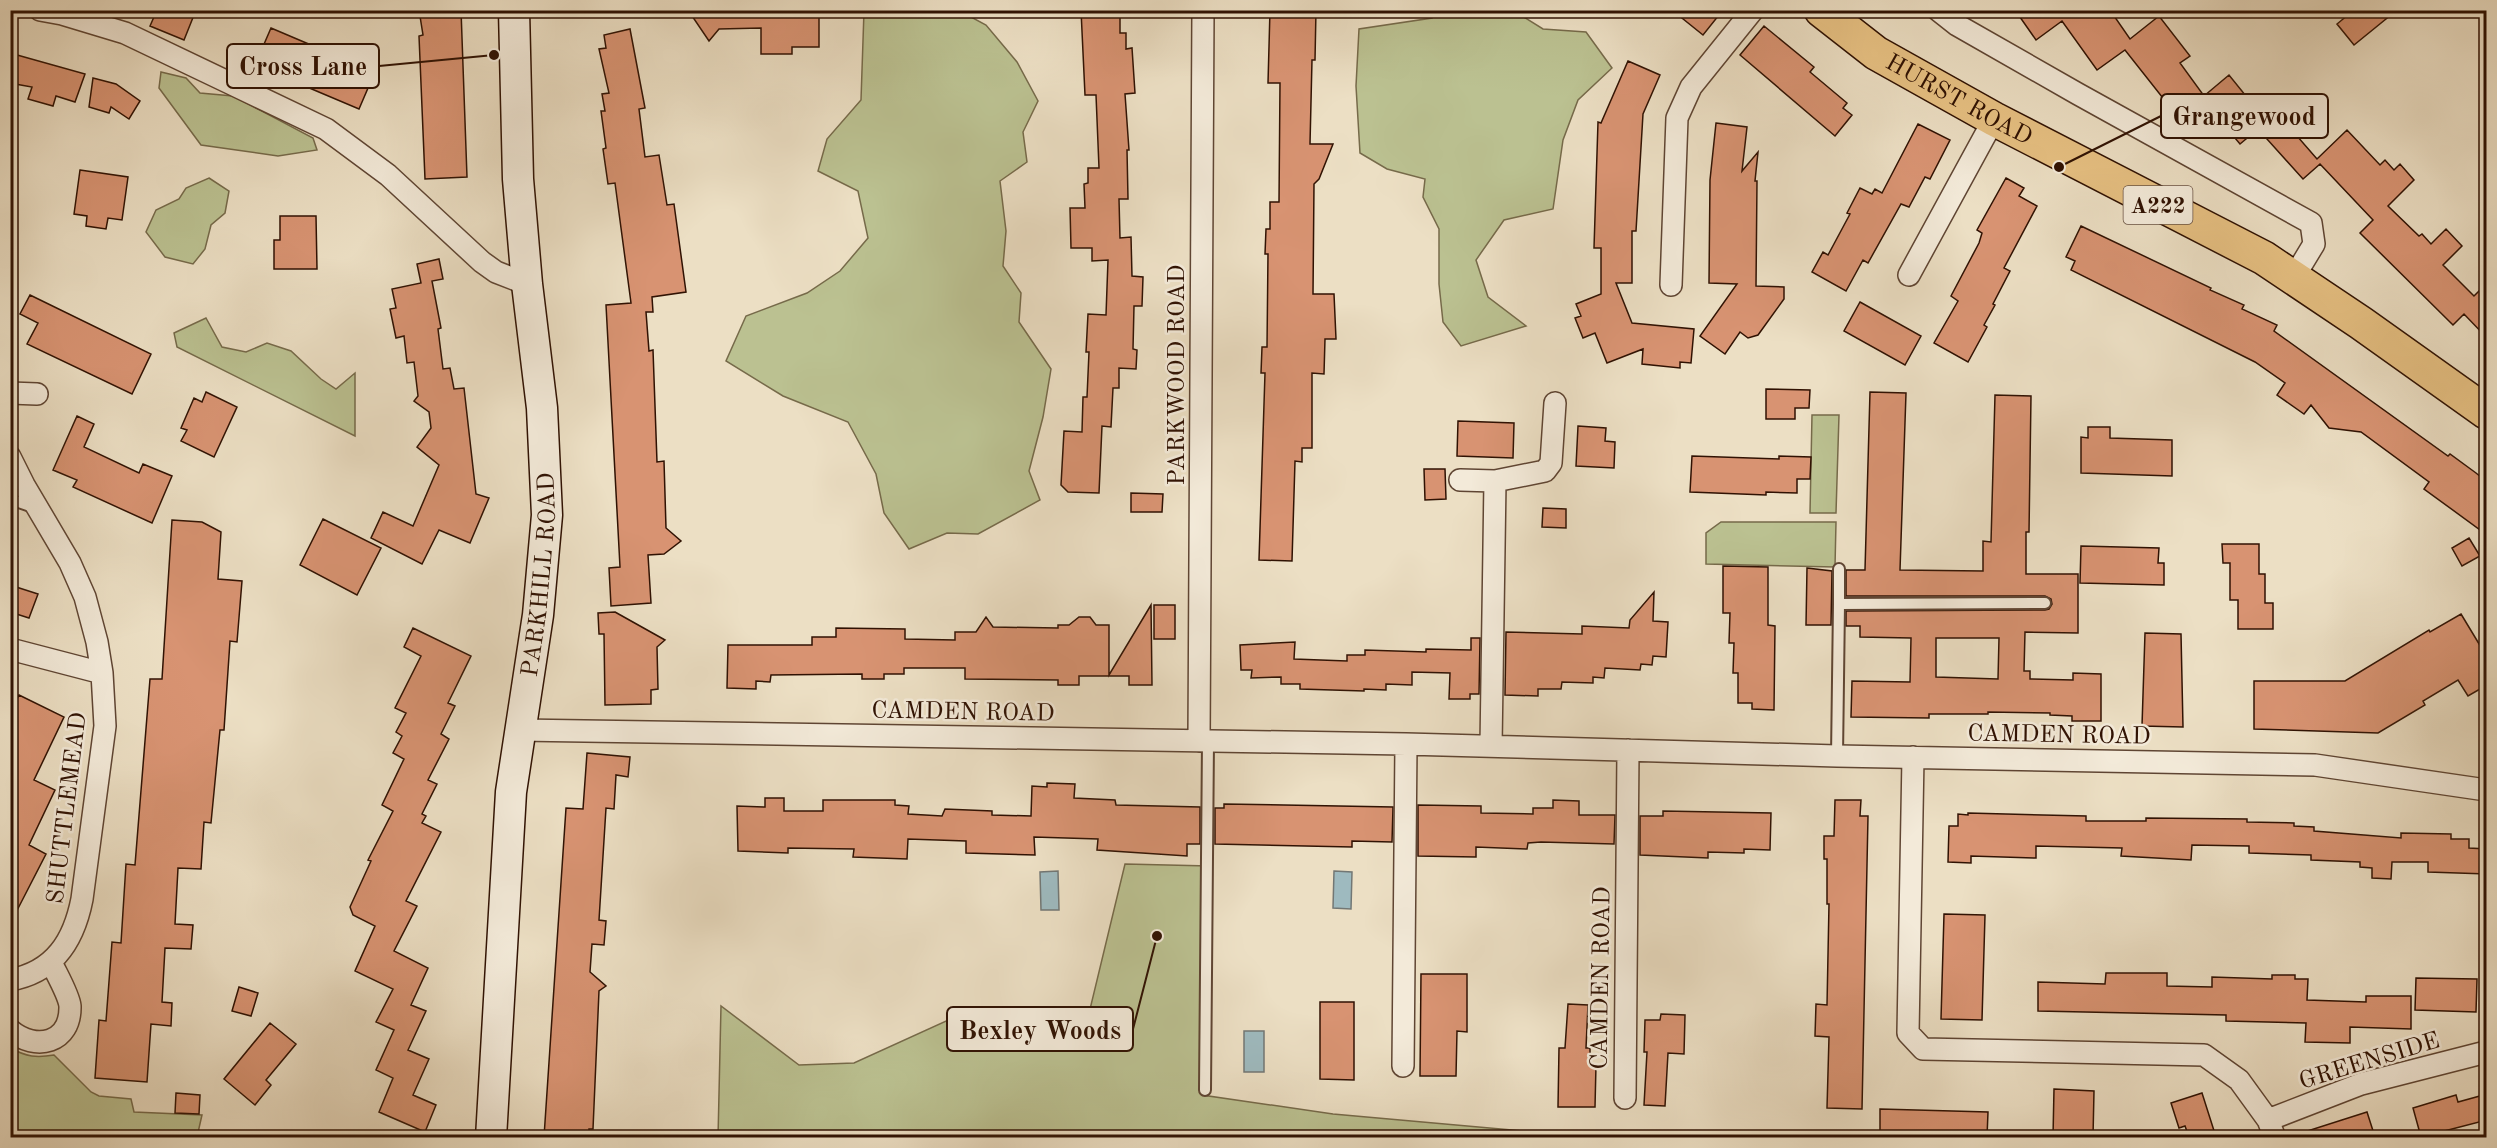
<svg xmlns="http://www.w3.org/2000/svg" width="2497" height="1148" viewBox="0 0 2497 1148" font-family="'Old Standard TT',serif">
  <rect width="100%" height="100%" fill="#ecdfc4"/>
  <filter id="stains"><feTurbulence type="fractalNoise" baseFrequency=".00333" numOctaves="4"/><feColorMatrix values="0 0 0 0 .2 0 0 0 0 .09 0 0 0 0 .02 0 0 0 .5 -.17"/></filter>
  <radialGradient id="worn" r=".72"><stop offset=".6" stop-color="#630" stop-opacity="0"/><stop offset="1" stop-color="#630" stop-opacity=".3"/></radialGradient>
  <!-- green -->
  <path fill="#bbc191" stroke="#766a4a" stroke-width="1.5" d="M864 11H960L986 25 1017 62 1038 101 1023 132 1027 162 1000 181 1006 231 1003 266 1021 293 1019 322 1051 369 1043 417 1029 471 1040 500 978 534 947 533 909 549 884 513 876 474 848 422 783 396 726 361 746 316 807 293 840 271 868 238 858 191 818 171 827 139 861 100Z
    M1431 11H1514L1543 29 1586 32 1612 68 1578 100 1563 140 1553 209 1504 220 1476 260 1488 297 1526 326 1461 346 1443 322 1439 284V229L1423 197 1425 179 1387 169 1360 153 1356 86 1359 29 1432 18Z
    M161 72 186 78 200 93 233 96 313 138 317 150 278 156 201 145 159 88Z
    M209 178 229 191 225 213 211 225 205 249 193 264 165 257 146 232 156 210 179 199 186 188Z
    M206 318 222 347 246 352 267 343 291 351 321 379 336 389 355 373V436L177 347 174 333Z
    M1812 415H1839L1836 513H1810Z
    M1721 522H1836L1835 567 1706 564V533Z
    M1125 864 1209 866 1202 1095 1333 1114 1591 1137 718 1138 721 1006 799 1065 854 1063 966 1012 1085 1030Z
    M11 1048C26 1057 37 1058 54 1055L91 1092 99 1096 131 1099 134 1112 202 1115 197 1137H11Z"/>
  <!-- water -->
  <path fill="#9ebabf" stroke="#727774" stroke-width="1.5" d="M1058 871 1059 910H1041L1040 872Z
    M1334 871 1352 872 1351 909 1333 908Z
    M1244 1031H1264V1072H1244Z"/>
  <!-- building -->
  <path fill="#d89372" stroke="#301203" stroke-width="1.5" fill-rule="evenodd" d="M157 10H196L184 40 150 26Z
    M419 10H461L467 177 425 179 419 36 423 35Z
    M688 10H819V47H792V54H761V28L719 29 709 41Z
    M1081 10H1120V33H1126V49L1132 48 1135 93 1125 94 1129 150H1127L1128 199H1119L1120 238 1131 237 1132 276 1143 277 1142 306H1134L1133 349 1137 350 1136 369 1119 368V388H1113L1111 427 1102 426 1099 493 1068 492 1061 485 1064 431 1082 432 1083 397H1087L1089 352H1086L1088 314 1106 315 1108 260 1092 261V248H1071L1070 208H1085L1084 184 1088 183V168H1099L1096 95H1085Z
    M1270 10H1316L1315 60H1312L1310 144H1333L1319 179 1314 184 1313 294H1334L1336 339H1325L1324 374 1312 373V448H1302V462L1295 461 1292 561 1259 560 1265 373H1261L1262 347H1267L1268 254H1265L1266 229H1270V202H1279L1280 83H1268Z
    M1672 10H1723L1703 35Z
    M2015 10H2110L2130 39 2159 16 2190 56 2180 63 2204 96 2229 75 2254 106 2264 98 2317 159 2347 130 2380 165 2385 160 2394 170 2400 164 2414 180 2388 206 2419 236 2422 234 2431 244 2446 229 2462 246 2443 265 2474 296 2487 283V338L2464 314 2453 325 2360 233 2373 220 2320 164 2303 179 2258 129 2240 144 2215 114 2205 121 2201 116 2196 120 2180 100 2170 107 2125 50 2097 70 2062 21 2036 40Z
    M2354 10H2397L2354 45 2337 24Z
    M1764 26 1814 67 1810 72 1847 103 1843 108 1852 115 1835 136 1740 55Z
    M271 28 351 62 374 74 359 109 255 65Z
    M630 29 645 108 639 109 645 157 659 155 667 205 674 204 686 292 652 297 653 312H646L649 351 653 350 657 462 664 461 666 528 681 541 664 554 648 555 651 603 611 606 609 568 620 567 606 305 631 303 615 183 608 184 603 149 606 148 601 111H605L602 94 609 93 599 49 606 48 604 35Z
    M10 53 85 74 75 102 56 96 53 106 28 99 32 87 10 83Z
    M1628 61 1660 75 1643 114 1636 231H1632V283H1616L1632 323 1694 329 1691 363 1680 362V368L1642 364 1643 349 1607 363 1595 333 1583 338 1575 318 1581 316 1576 304 1601 294V248H1594L1598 122 1601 123Z
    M93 78 116 84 140 101 129 119 111 107 109 113 89 107Z
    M1716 123 1747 127 1742 171 1758 152 1755 181H1757L1756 286 1784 287V299L1758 335 1748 338 1740 332 1725 354 1700 336 1737 284 1709 283 1710 180Z
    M1918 124 1950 140 1930 179 1925 177 1909 207 1901 204 1868 263 1863 260 1846 291 1812 272 1823 252 1828 255 1850 214 1847 213 1860 188 1872 194 1875 189 1882 193Z
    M80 170 128 177 122 220 108 218 106 229 86 226 87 216 74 214Z
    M2006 178 2024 188 2019 196 2037 206 2004 268 2010 271 1993 304 1995 305 1984 325 1987 327 1968 362 1934 343 1958 301 1951 296 1979 243 1982 233 1977 230Z
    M280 216H316L317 269H274V240H280Z
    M2081 226 2211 288 2210 290 2244 305 2242 309 2277 325 2274 331 2448 456 2450 454 2476 473 2487 482V535L2424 489 2429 482 2361 432 2329 428 2311 405 2304 414 2277 395 2285 383 2255 362 2071 270 2075 261 2066 257Z
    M439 259 443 279 432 281 441 328 438 329 443 369 450 368 454 389 464 388 476 494 489 498 470 543 439 530 422 564 371 538 383 512 413 526 439 465 417 447 431 428 429 412 414 401 418 396 414 362 407 363 404 336 396 338 390 309 396 308 392 289 421 283 417 264Z
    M30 295 151 354 132 394 27 344 38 323 20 314Z
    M1860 302 1921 336 1905 365 1844 331Z
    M1766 389 1810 390 1809 408H1795V419H1766Z
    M206 392 237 407 214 457 181 441 187 430 181 428 194 398 202 402Z
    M1870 392 1906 393 1900 570 1983 571V541L1991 542 1995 395 2031 396 2029 532H2026V574H2078V633L2025 632 2024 671H2030V679L2073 680V673L2101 674V721H2072V716L2050 715V713L1988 712V714H1929V718L1851 717 1852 681 1910 682 1911 638 1860 637V626H1846V611L2045 610 2049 609 2052 604 2051 599 2045 596H1846V570H1865ZM1936 638H1999L1998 679 1936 677Z
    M77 416 94 424 84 447 139 473 143 464 172 476 152 523 73 487 77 480 53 470Z
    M1458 421 1514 423 1513 458 1457 456Z
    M1578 426 1606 428 1605 441 1615 442 1614 468 1576 466Z
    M2088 427H2110V438L2172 440V476L2081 473V437L2088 438Z
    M1692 456 1779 459V456L1811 457 1810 479H1797V493L1766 492V495L1690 492Z
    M1424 469H1445L1446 499 1425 500Z
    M1131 493 1163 494 1162 512H1131Z
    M1543 508 1566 509V528L1542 527Z
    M323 519 381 548 357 595 300 565Z
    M172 520 202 522 221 532 218 579 242 581 237 642 230 641 224 730H220L211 823 204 822 201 869 178 868 175 924 193 925 191 949 165 948 162 1002 172 1003 171 1026 151 1024 147 1082 95 1078 99 1020 106 1021 112 942 121 943 126 864 135 865 150 679H162Z
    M2469 538 2480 556 2462 566 2452 548Z
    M2222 544H2259V574H2265V603H2273V629H2238V600H2230V563H2223Z
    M2081 546 2159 548 2158 563H2164V585L2080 583Z
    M1723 566 1768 567V625L1775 626 1774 710 1752 709V703H1738V673H1733L1734 643H1729L1730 613H1723Z
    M1807 568 1832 571 1831 625H1806Z
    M10 585 38 594 29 618 10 612Z
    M1654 592 1653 621 1668 622 1666 657 1653 656 1652 665 1641 664 1640 670 1605 668 1604 678 1593 677V683L1562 682 1561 689H1538V696L1505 695 1506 632 1582 634V626L1629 628 1630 620Z
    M1151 605 1152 685H1129V676H1079V685H1058V680L965 679V668H904V674H884V679H862V674L771 675 770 682 756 681V689L727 688 728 645H812V637H836V628L905 629V639L955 640V632H976L986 617 993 627 1058 628V625H1069L1079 617H1090L1096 625H1109V675Z
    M1154 605H1175V639H1154Z
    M615 612 665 640 657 647 658 689 651 690V704L605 705 604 634H599L598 613Z
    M2461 614 2487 657V685L2468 696 2458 680 2423 701 2425 705 2378 733 2254 729V681H2345L2429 630 2430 632Z
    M413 628 471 656 448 703 455 706 441 734 449 739 428 780 437 784 422 814 426 816 422 823 441 832 406 901 417 906 394 951 428 968 411 1005 426 1011 408 1050 429 1059 413 1095 436 1105 425 1132 379 1112 393 1078 376 1070 394 1030 376 1022 393 989 355 971 375 926 353 915 350 907 371 861 368 860 393 811 382 805 404 759 393 753 402 736 396 732 406 713 395 708 421 656 404 647Z
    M2145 633 2181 634 2183 727 2142 726Z
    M1471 638H1480L1479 694H1470V699H1449L1450 673 1412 672V685L1386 684V690L1364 689V691L1300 689V684H1281V677L1251 678 1252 670H1241L1240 645 1295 642 1294 659 1347 661V655H1365V650L1426 652V649L1471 650Z
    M19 695 64 717 34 780 55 790 29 845 46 854 10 924V712Z
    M587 753 630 757 628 777 616 775 614 809 606 808 599 920 606 921 604 945 592 944 590 972 606 986 599 991 593 1129H589V1137H544L566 808 583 809Z
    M1047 783 1075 784 1074 798 1115 800 1116 805 1200 807V844H1187V856L1097 850 1098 839 1034 837 1035 855 966 853V841L908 839 907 859 853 857 854 849 788 848V853L738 851 737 806 765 807V798H784V811H823V800H895V805L909 806 908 814 942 816 945 809 992 811V815L1031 816 1032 786 1047 787Z
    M1553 800 1579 801V815H1615L1614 844 1541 842 1528 843 1527 849 1476 847V857L1418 856V805L1481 806V813L1533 814V808H1553Z
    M1835 800H1861L1860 816H1868L1862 1109 1827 1108 1829 1037 1815 1036 1816 1004 1827 1005 1829 904H1827V859H1824V836H1834Z
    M1224 804 1393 807 1392 842 1352 841V847L1215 844V808H1224Z
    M1663 811 1771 813 1770 850 1744 849V853L1708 852V858L1640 855V816H1663Z
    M1968 813 2086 816V821H2146V818L2247 819V822L2294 823V826L2314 827V831L2401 838V833L2451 834V839H2469V848L2487 849V874L2428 872V862H2392L2391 879 2372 878V868L2360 867V862L2311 860V855L2249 853V846L2192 845 2191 860 2121 856 2122 848 2036 846V858L1971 856V863L1948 862 1949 826H1958V814L1968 815Z
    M1944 914 1985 915 1982 1020 1941 1019Z
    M2106 973H2167V986L2212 987V977L2272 979V975H2295V979H2308L2307 1000 2366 1002V996H2411V1029L2350 1027V1043L2305 1042 2306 1023 2226 1021V1015L2038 1011V982L2105 984Z
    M1421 974H1467V1032L1457 1031 1456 1076H1420Z
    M2416 978 2477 979 2476 1012 2415 1010Z
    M239 987 258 993 251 1016 232 1011Z
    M1320 1002H1354V1080L1320 1079Z
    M1568 1004 1588 1005 1586 1048H1590V1064L1596 1065 1595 1107H1558L1559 1048H1565Z
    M1661 1014 1685 1015 1684 1054 1668 1053 1665 1106 1644 1105 1647 1052H1644L1645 1020H1660Z
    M270 1023 296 1044 266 1080 271 1085 255 1105 224 1079Z
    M2054 1089 2094 1091 2093 1137H2053Z
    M176 1093 200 1095 199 1114 175 1113Z
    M2202 1093 2216 1137H2189L2185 1126 2179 1128 2171 1103Z
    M2487 1094V1120L2421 1137 2413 1108 2456 1095 2458 1102Z
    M1880 1109 1988 1112 1987 1137H1880Z
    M2367 1112 2375 1137H2301V1133Z"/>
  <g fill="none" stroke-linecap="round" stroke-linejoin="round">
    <defs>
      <path id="service" d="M10 499 36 508
        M1839 569V604L2045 603
        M1837 756 1839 604
        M1205 1090 1208 741"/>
      <path id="minor" d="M40 10 62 14 125 33 326 129 388 175 482 262 496 272 527 284
        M1938 10 1957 25 2078 94 2311 223 2314 244 2294 277
        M1909 275 1994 119
        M1671 285 1677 118 1691 87 1753 10
        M10 393 37 394
        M10 457 24 485 70 563 85 597 97 642 102 673 105 726 82 899C74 940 55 972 10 980
        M1460 480 1495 481 1491 746
        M1495 481 1545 471 1551 463 1555 403
        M10 649 102 673
        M519 730 1406 744 1837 756 2315 765 2486 790
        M1199 741 1203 10
        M1913 757 1908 1033 1923 1049 2204 1055 2239 1080 2268 1120 2275 1138
        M10 1030C36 1052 71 1043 70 1006 69 995 56 973 51 962
        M1403 1066 1406 744
        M1625 1098 1628 750
        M2268 1120 2361 1084 2486 1052"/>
      <g id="secondary">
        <path id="s1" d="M491 1138 511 792 538 615 547 515 542 408 527 284 518 179 514 10"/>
      </g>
      <g id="primary">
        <path id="s2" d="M1821 10 1876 53 1994 119 2264 258 2361 323 2486 412"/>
      </g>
    </defs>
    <!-- service casing -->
    <use href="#service" stroke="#5f4533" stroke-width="14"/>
    <!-- minor casing -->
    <use href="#minor" stroke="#5f4533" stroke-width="24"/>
    <!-- secondary casing -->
    <use href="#secondary" stroke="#301203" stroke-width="33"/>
    <!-- primary casing -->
    <use href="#primary" stroke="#301203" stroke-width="36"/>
    <!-- service -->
    <use href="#service" stroke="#f3ead9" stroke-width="10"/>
    <!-- minor -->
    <use href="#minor" stroke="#f3ead9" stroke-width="21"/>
    <!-- secondary -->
    <use href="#secondary" stroke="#f3ead9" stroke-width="30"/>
    <!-- primary -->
    <use href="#primary" stroke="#e6c082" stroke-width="33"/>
  </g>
  <g text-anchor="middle" stroke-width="5" stroke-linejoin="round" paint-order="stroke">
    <!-- shield labels -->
    <rect fill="#f3ead9" stroke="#6a5343" stroke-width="1.5" x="2123.5" y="186" width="69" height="38" rx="4.5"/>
    <g font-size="22" font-weight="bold" fill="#301203">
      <text x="2158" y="213">A222</text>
    </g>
    <!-- street labels -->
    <g font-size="24" fill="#301203" stroke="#f3ead9">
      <text dy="8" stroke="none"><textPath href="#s2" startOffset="165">HURST ROAD</textPath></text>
      <text transform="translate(1176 375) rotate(-90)" y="8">PARKWOOD ROAD</text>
      <text dy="8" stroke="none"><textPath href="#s1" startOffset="566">PARKHILL ROAD</textPath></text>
      <text transform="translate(963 711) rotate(1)" y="8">CAMDEN ROAD</text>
      <text transform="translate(2059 734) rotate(1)" y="8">CAMDEN ROAD</text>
      <text transform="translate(66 808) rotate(-83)" y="8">SHUTTLEMEAD</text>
      <text transform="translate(1600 978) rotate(-89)" y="8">CAMDEN ROAD</text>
      <text transform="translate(2369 1060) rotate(-17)" y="8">GREENSIDE</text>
    </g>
  </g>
  <!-- callouts -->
  <path fill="none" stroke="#301203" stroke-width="2" d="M494 55L379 66M2059 167L2161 116M1157 936L1133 1029"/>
  <g fill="#301203" stroke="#f3ead9" stroke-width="2">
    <circle cx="494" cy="55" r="6"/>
    <circle cx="2059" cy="167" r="6"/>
    <circle cx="1157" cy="936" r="6"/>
  </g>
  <g fill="#f3ead9" stroke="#301203" stroke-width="2">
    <rect x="227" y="44" width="152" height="44" rx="6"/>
    <rect x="2161" y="94" width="167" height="44" rx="6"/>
    <rect x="947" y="1007" width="186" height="44" rx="6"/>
  </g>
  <g font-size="26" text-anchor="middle" font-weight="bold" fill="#301203">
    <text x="303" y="75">Cross Lane</text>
    <text x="2244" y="125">Grangewood</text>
    <text x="1040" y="1039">Bexley Woods</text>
  </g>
  <!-- margin -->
  <rect width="2497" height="1148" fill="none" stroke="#ecdfc4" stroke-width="36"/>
  <rect x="12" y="12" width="2473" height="1124" fill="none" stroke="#301203" stroke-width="3"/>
  <rect x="18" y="18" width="2461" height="1112" fill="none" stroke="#301203" stroke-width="1.5"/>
  <rect width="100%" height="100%" filter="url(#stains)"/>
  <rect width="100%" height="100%" fill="url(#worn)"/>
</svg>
